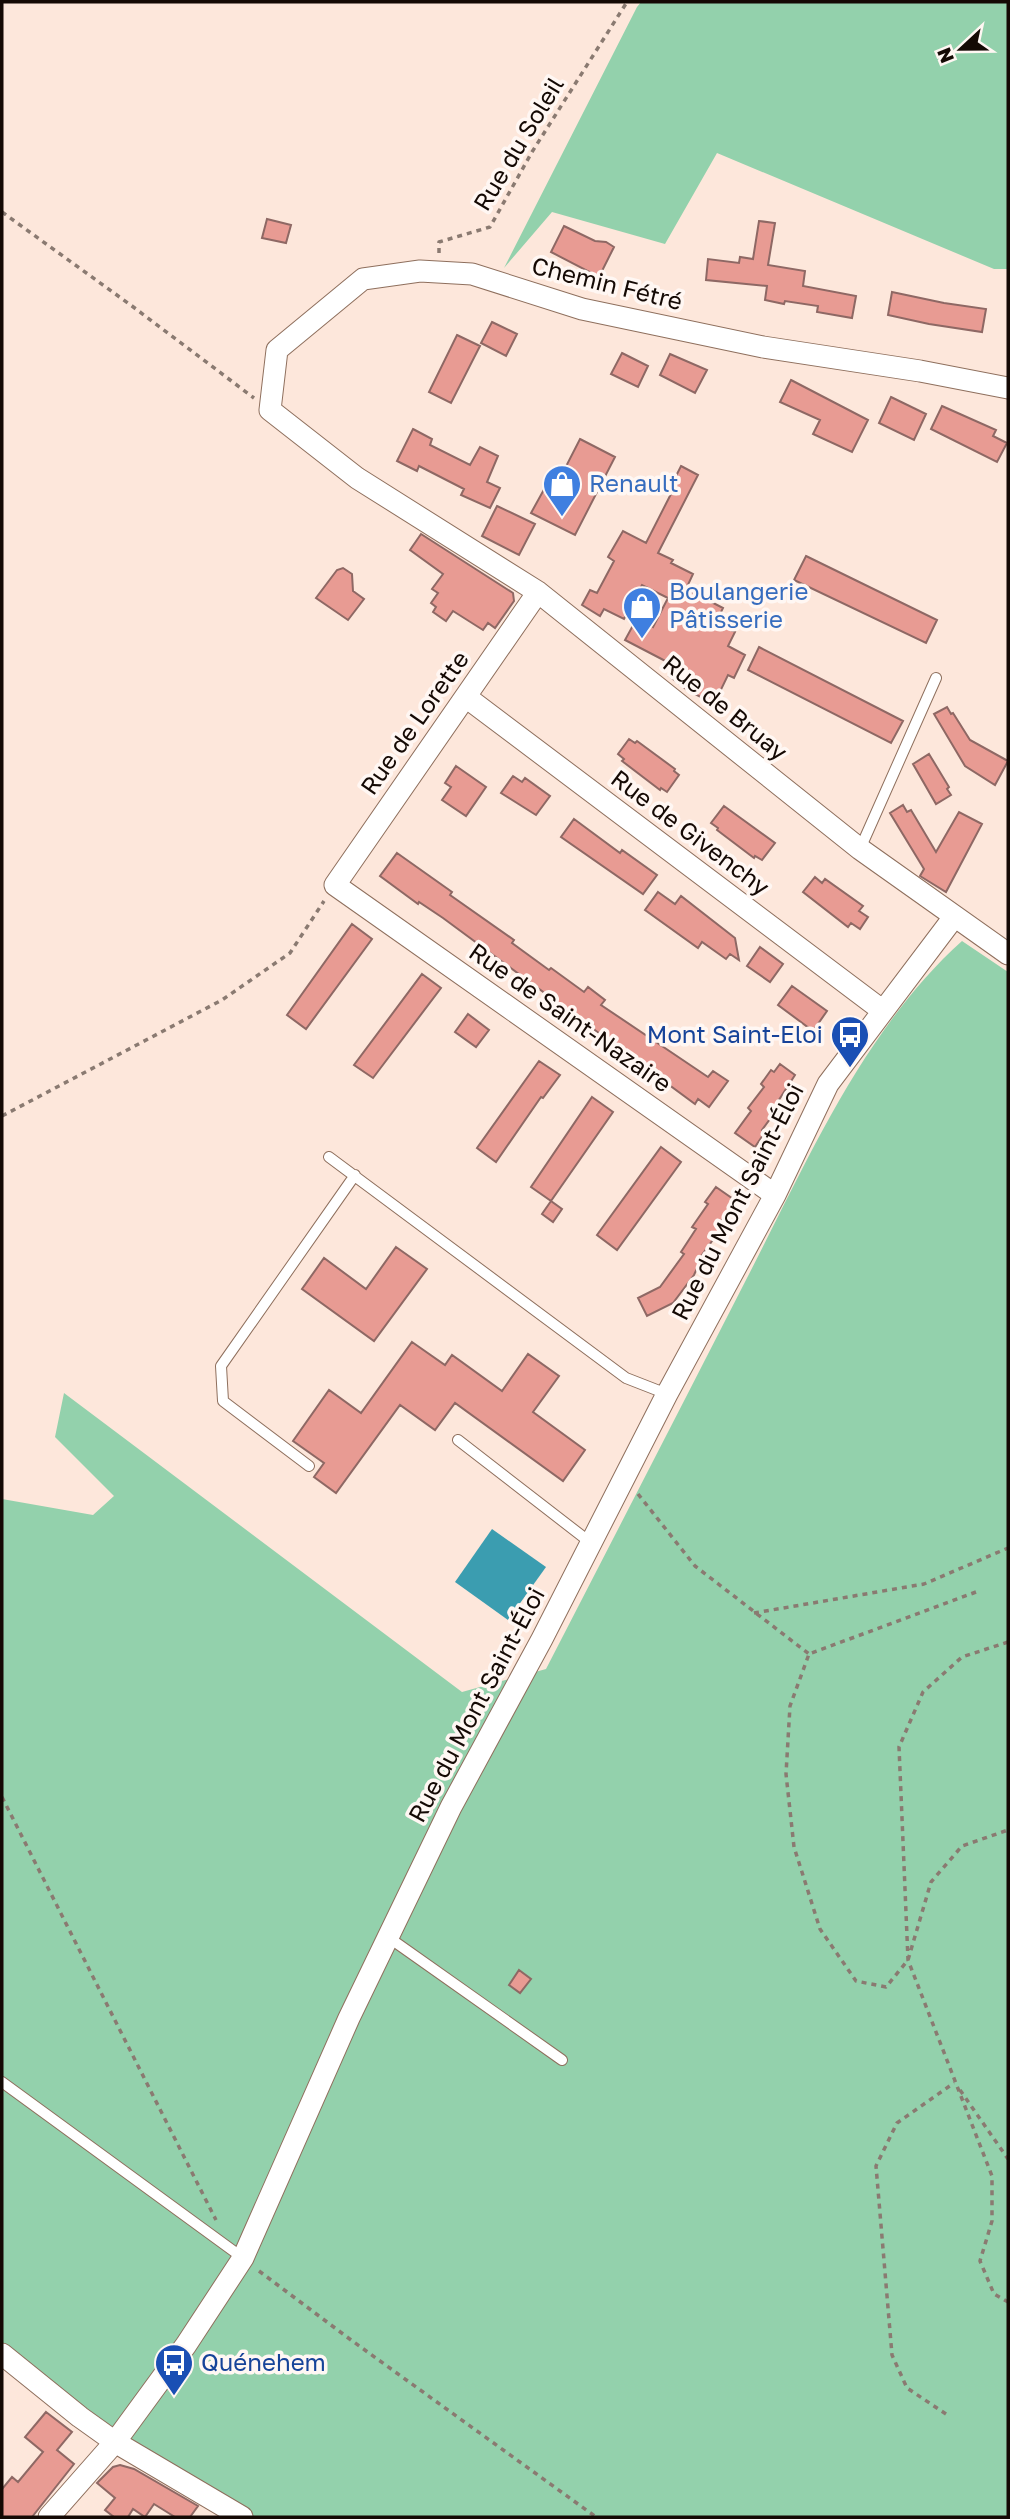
<svg xmlns="http://www.w3.org/2000/svg" width="1010" height="2519" viewBox="0 0 1010 2519" font-family="'Golos Text',sans-serif">
  <rect width="100%" height="100%" fill="#fde7db"/>
  <!-- green -->
  <path fill="#93d1ac" d="M641 2H1008V269H994L717 153 665 244 552 212 504 268 637 7Z
    M962 941 1008 972V2517H242L2 2354V1499L93 1515 114 1496 55 1437 64 1393 462 1692 546 1669C613 1539 680 1409 747 1278 807 1162 863 1030 962 941Z"/>
  <!-- water -->
  <path fill="#3b9db0" d="M492 1529 546 1567 508 1620 455 1582Z"/>
  <!-- building -->
  <path fill="#e89b93" stroke="#8e6864" stroke-width="2" d="M267 219 291 225 286 243 262 238Z
    M759 221 775 223 768 265 805 271 803 286 856 296 852 318 817 312 818 306 785 301 784 304 765 300 767 286 706 280 708 259 739 263 740 257 753 259Z
    M564 226 595 241 606 242 614 247 599 277 551 252Z
    M892 292 944 303 986 309 982 332 929 324 888 315Z
    M492 322 517 334 506 356 481 343Z
    M457 335 480 346 451 403 429 392Z
    M622 353 648 366 638 387 611 374Z
    M670 354 707 370 695 393 660 375Z
    M791 380 868 420 852 452 813 434 820 420 780 402Z
    M891 397 926 414 914 440 879 423Z
    M942 406 996 430 993 436 1007 443 997 462 931 429Z
    M413 429 432 439 430 445 470 465 480 447 498 456 487 482 500 488 490 508 461 495 464 489 419 466 417 471 397 461Z
    M580 439 615 457 575 535 531 513 547 484 555 488Z
    M681 466 698 475 658 553 673 560 671 563 693 574 686 589 723 608 716 622 735 632 728 646 745 655 734 678 728 675 714 704 687 690 669 676 675 666 625 640 637 618 653 627 668 598 642 585 624 619 604 609 600 616 582 605 590 590 597 593 614 561 608 557 623 531 646 543 674 488 671 486Z
    M497 506 535 524 519 555 482 536Z
    M421 534 513 593 514 601 495 628 488 623 483 630 453 611 446 621 433 612 436 607 431 603 438 593 432 589 443 574 410 550Z
    M806 556 937 620 926 643 794 580Z
    M343 568 352 574 353 591 364 599 348 620 316 598 337 570Z
    M759 647 903 721 891 743 748 670Z
    M947 707 951 714 953 713 970 740 1008 761 995 785 965 766 934 714Z
    M629 739 635 743 637 741 675 769 674 771 679 775 667 792 661 788 660 790 622 761 624 759 618 754Z
    M929 754 949 787 947 789 951 795 936 804 913 764Z
    M456 766 486 787 466 816 442 800 451 787 445 783Z
    M513 776 522 782 525 778 550 796 536 815 501 793Z
    M903 805 907 812 911 810 936 852 959 812 982 824 946 892 920 876 924 869 890 813Z
    M724 806 775 843 762 860 755 856 754 858 717 830 718 828 711 823Z
    M574 819 620 853 622 850 657 875 643 894 561 837Z
    M397 853 452 892 450 895 514 940 512 943 549 970 551 968 584 992 588 987 605 1000 601 1005 708 1077 713 1071 728 1081 709 1107 698 1099 695 1104 443 918 419 902 418 904 380 876Z
    M815 877 822 883 825 879 863 906 859 911 868 917 860 929 851 923 848 927 803 892Z
    M658 892 675 904 681 896 735 938 739 960 730 954 726 959 702 942 698 948 645 910Z
    M352 924 372 939 306 1029 287 1015Z
    M760 947 783 964 770 982 747 966Z
    M422 974 441 988 373 1078 354 1065Z
    M792 986 827 1011 813 1031 778 1005Z
    M468 1014 489 1030 476 1047 455 1032Z
    M539 1061 560 1075 543 1098 541 1097 496 1162 477 1148Z
    M780 1064 795 1075 775 1106 778 1108 762 1130 765 1132 755 1147 735 1133 751 1111 748 1108 764 1087 761 1084 771 1070 774 1072Z
    M592 1097 613 1112 551 1201 562 1209 553 1222 542 1214 551 1201 531 1187Z
    M661 1147 681 1162 617 1250 597 1235Z
    M716 1187 736 1201 719 1224 722 1227 697 1262 699 1264 694 1275 673 1303 647 1316 638 1298 660 1287 684 1254 681 1252 696 1229 692 1227 708 1204 705 1202Z
    M396 1247 427 1269 374 1341 302 1289 324 1258 366 1289Z
    M412 1342 445 1365 452 1355 502 1391 528 1354 559 1376 533 1412 585 1450 563 1481 455 1403 435 1430 400 1405 336 1493 314 1477 324 1463 293 1441 329 1390 361 1413Z
    M519 1970 531 1979 520 1993 509 1985Z
    M46 2412 72 2432 57 2450 74 2464 32 2517H2V2489L12 2477 18 2482 43 2452 25 2437Z
    M120 2465 134 2469 198 2506 190 2517H175L154 2504 145 2517 133 2509 128 2517H114L105 2510 115 2498 97 2483 113 2467Z"/>
  <g fill="none" stroke-linecap="round" stroke-linejoin="round">
    <defs>
      <path id="service" d="M860 849 936 678
        M329 1157 626 1378 667 1394
        M458 1440 591 1543
        M309 1466 223 1401 221 1366 355 1175
        M388 1937 562 2060
        M2 2082 243 2258"/>
      <path id="minor" d="M1008 388 920 371 763 347 582 309 472 274 420 271 363 279 277 350 270 410 357 478 538 592 860 849 1008 954
        M538 592 335 885 775 1195
        M466 697 883 1011
        M2 2354 80 2417 115 2442 242 2517
        M49 2517 115 2442 186 2345 243 2258 349 2018 451 1807 542 1639 667 1394 775 1195 828 1084 954 917"/>
    </defs>
    <!-- service casing -->
    <use href="#service" stroke="#8e6f5d" stroke-width="12"/>
    <!-- minor casing -->
    <use href="#minor" stroke="#8e6f5d" stroke-width="23"/>
    <!-- path -->
    <path stroke="#8a7a71" stroke-width="3.5" stroke-dasharray="5 5" stroke-linecap="butt" d="M2 212 132 306 254 398
      M439 253V242L490 227 532 152 627 2
      M2 1116 222 1000 290 953 324 901
      M638 1494 695 1566 809 1654
      M976 1592 809 1654 790 1706 786 1774 794 1847 820 1929 856 1981 886 1987 908 1960 931 1882 962 1846 1008 1830
      M754 1613 924 1584 1008 1548
      M1008 1642 962 1657 923 1692 899 1747 908 1960 992 2176V2221L980 2261 994 2294 1008 2302
      M2 1797 216 2220
      M960 2090 1008 2159
      M259 2271 351 2340 596 2517
      M946 2414 907 2388 892 2355 876 2166 897 2123 954 2083"/>
    <!-- service -->
    <use href="#service" stroke="#fff" stroke-width="10"/>
    <!-- minor -->
    <use href="#minor" stroke="#fff" stroke-width="21"/>
  </g>
  <!-- icons -->
  <defs>
    <symbol id="shop-pin" viewBox="-11 -11 22 30"><path d="M0 17L-7.5 6A9.5 9.5 0 1 1 7.5 6Z" fill="#3f7fe0" stroke="#fff7f3"/><path d="M-5-2.5h2.3a2.7 3.5 0 0 1 5.4 0H5L5.5 6h-11ZM-1.5-2.5h3a1.5 2.3 0 0 0-3 0Z" fill="#fff"/></symbol>
    <symbol id="bus-pin" viewBox="-11 -11 22 30"><path d="M0 17L-7.5 6A9.5 9.5 0 1 1 7.5 6Z" fill="#1a4fb4" stroke="#fff7f3"/><path d="M-5-6H5V4H4V6H2V4H-2V6H-4V4H-5ZM-3.5-4V0h7V-4ZM-3.5 1.2v1.5H-2V1.2ZM2 1.2v1.5H3.5V1.2Z" fill="#fff"/></symbol>
  </defs>
  <g fill-rule="evenodd">
    <use href="#shop-pin" x="540" y="462" width="44" height="60"/>
    <use href="#shop-pin" x="620" y="584" width="44" height="60"/>
    <use href="#bus-pin" x="828" y="1013" width="44" height="60"/>
    <use href="#bus-pin" x="152" y="2341" width="44" height="60"/>
  </g>
  <g text-anchor="middle" stroke-width="7" stroke-linejoin="round" paint-order="stroke">
    <!-- street labels -->
    <g font-size="24" fill="#140904" stroke="#fff7f3">
      <text transform="translate(519 144) rotate(-59)" y="8">Rue du Soleil</text>
      <text transform="translate(607 284) rotate(14)" y="8">Chemin Fétré</text>
      <text transform="translate(725 708) rotate(39)" y="8">Rue de Bruay</text>
      <text transform="translate(415 723) rotate(-55)" y="8">Rue de Lorette</text>
      <text transform="translate(690 833) rotate(37)" y="8">Rue de Givenchy</text>
      <text transform="translate(570 1018) rotate(35)" y="8">Rue de Saint-Nazaire</text>
      <text transform="translate(738 1202) rotate(-63)" y="8">Rue du Mont Saint-Éloi</text>
      <text transform="translate(477 1705) rotate(-62)" y="8">Rue du Mont Saint-Éloi</text>
    </g>
    <!-- shop labels -->
    <g font-size="24" fill="#366cbe" stroke="#fff7f3" text-anchor="start">
      <text x="589" y="492">Renault</text>
      <text x="669" y="600">Boulangerie<tspan x="669" dy="28">Pâtisserie</tspan></text>
    </g>
    <!-- transit labels -->
    <g font-size="24" fill="#164399" stroke="#fff7f3" text-anchor="end">
      <text x="823" y="1043">Mont Saint-Eloi</text>
      <text x="201" y="2371" text-anchor="start">Quénehem</text>
    </g>
  </g>
  <!-- border -->
  <rect width="1010" height="2519" fill="none" stroke="#140904" stroke-width="7"/>
  <!-- north arrow -->
  <g transform="translate(961 49) rotate(248)" stroke="#fff7f3" stroke-width="5" paint-order="stroke">
  <path d="M0-5L12 26L0 18L-12 26Z" fill="#140904"/>
  <text y="-10" font-size="19" font-weight="bold" text-anchor="middle" fill="#140904">N</text>
  </g>
</svg>
